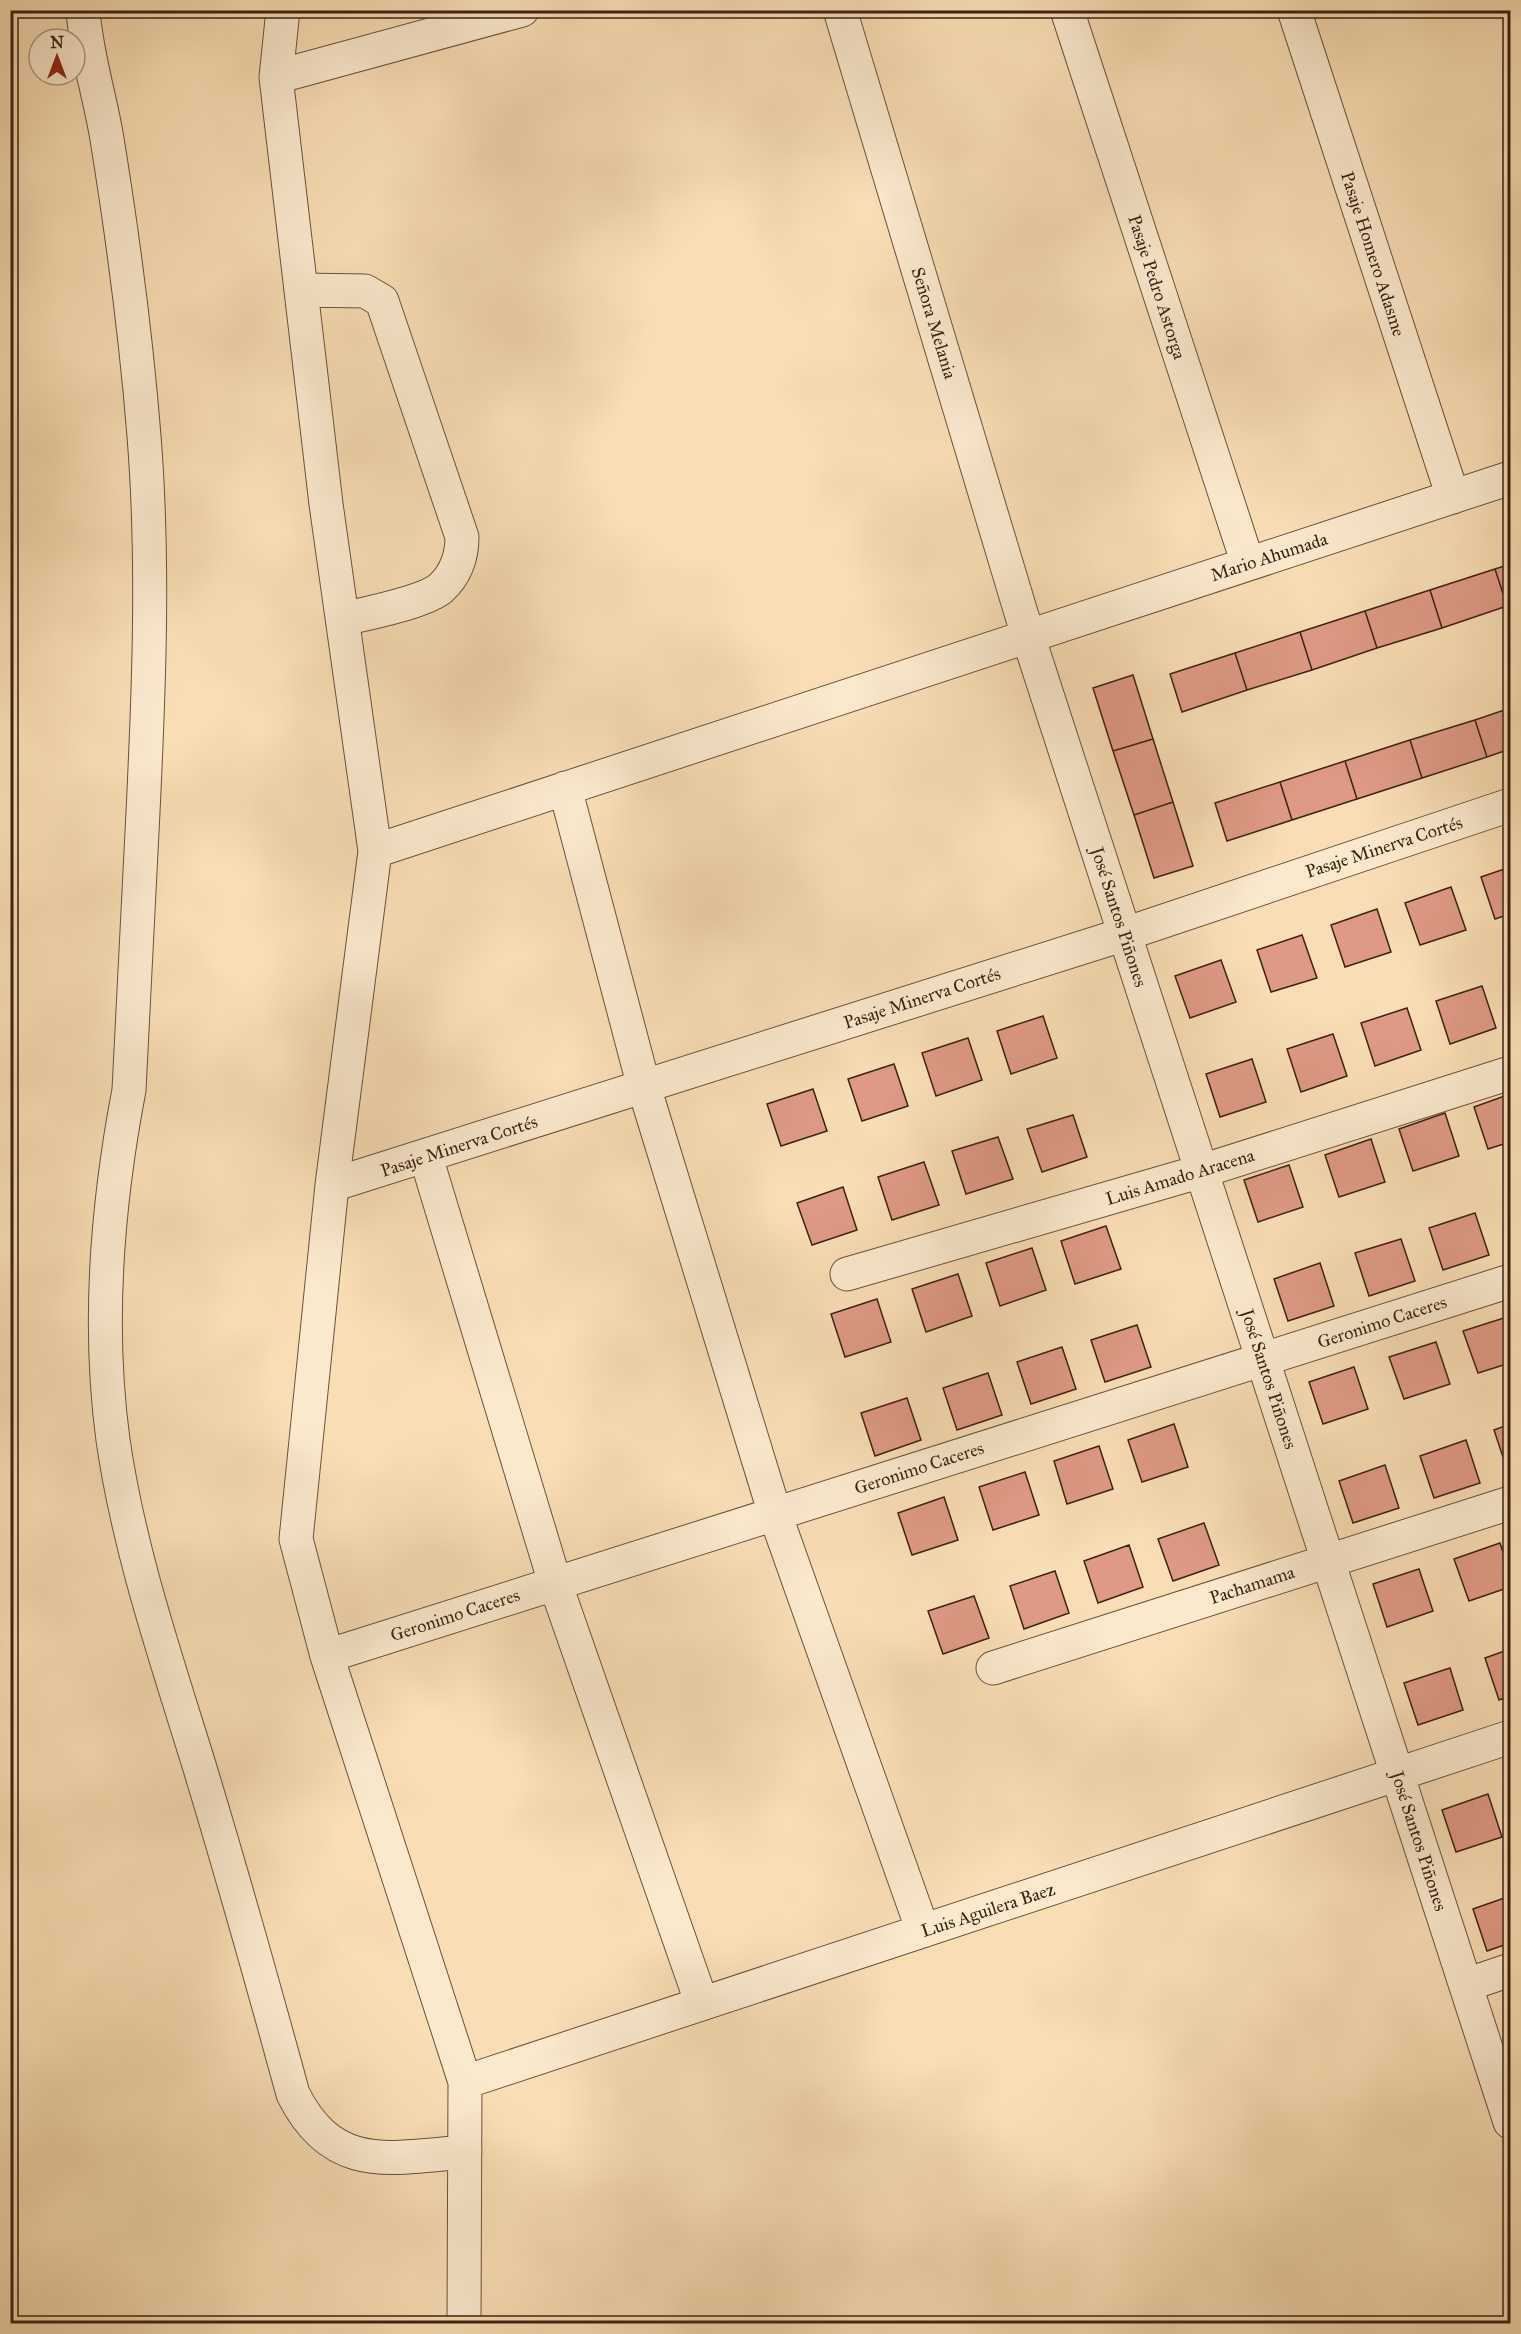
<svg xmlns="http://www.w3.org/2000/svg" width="1521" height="2334" viewBox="0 0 1521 2334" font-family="'IM FELL Great Primer',serif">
  <rect width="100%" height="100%" fill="#f9ddb4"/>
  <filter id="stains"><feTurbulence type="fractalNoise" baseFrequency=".00333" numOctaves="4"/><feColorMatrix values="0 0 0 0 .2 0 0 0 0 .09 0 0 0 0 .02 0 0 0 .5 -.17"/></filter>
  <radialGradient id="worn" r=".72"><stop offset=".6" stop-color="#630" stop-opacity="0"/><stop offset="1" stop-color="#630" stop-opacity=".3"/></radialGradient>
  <!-- building -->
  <path fill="#df9a85" stroke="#3b2215" stroke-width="1.5" d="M1510 564V605L1507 606 1495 569Z
    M1495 569 1507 606 1442 628 1430 590Z
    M1430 590 1442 628 1377 648 1365 611Z
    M1365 611 1377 648 1312 670 1300 632Z
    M1300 632 1312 670 1247 690 1235 653Z
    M1235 653 1247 690 1182 712 1170 674Z
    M1133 675 1153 739 1113 751 1093 688Z
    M1510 708V749L1487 757 1475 720Z
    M1475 720 1487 757 1422 778 1410 740Z
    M1153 739 1173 802 1134 815 1113 751Z
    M1410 740 1422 778 1357 799 1345 761Z
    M1345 761 1357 799 1292 820 1280 782Z
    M1280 782 1292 820 1227 841 1215 803Z
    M1173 802 1193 866 1154 878 1134 815Z
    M1510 867V914L1495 919 1481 877Z
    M1451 887 1466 930 1420 945 1405 903Z
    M1377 909 1391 952 1345 967 1331 925Z
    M1302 935 1317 978 1271 992 1257 950Z
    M1221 960 1236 1002 1190 1018 1175 976Z
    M1482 986 1496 1028 1450 1044 1436 1001Z
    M1407 1008 1421 1050 1375 1066 1361 1023Z
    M1043 1016 1057 1058 1011 1074 997 1031Z
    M1333 1034 1347 1076 1301 1092 1287 1049Z
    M968 1038 982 1080 936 1096 922 1053Z
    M1252 1059 1266 1102 1220 1117 1206 1074Z
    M894 1064 908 1106 862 1121 848 1079Z
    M813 1089 827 1131 781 1146 767 1104Z
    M1510 1094V1142L1488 1149 1474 1107Z
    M1445 1113 1459 1156 1413 1171 1399 1129Z
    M1073 1115 1087 1157 1042 1172 1027 1129Z
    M998 1137 1013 1179 966 1194 952 1151Z
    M1371 1139 1385 1182 1339 1197 1325 1155Z
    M924 1162 939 1205 892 1220 878 1177Z
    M1289 1165 1303 1207 1258 1222 1244 1180Z
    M843 1187 857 1230 812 1245 797 1203Z
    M1475 1213 1489 1255 1443 1270 1429 1228Z
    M1106 1226 1121 1269 1075 1284 1061 1241Z
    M1401 1239 1415 1281 1369 1296 1355 1253Z
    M1032 1248 1046 1290 1000 1306 986 1263Z
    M1320 1263 1334 1306 1288 1321 1274 1279Z
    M958 1274 972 1316 926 1332 912 1289Z
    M877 1299 891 1342 845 1357 831 1314Z
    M1510 1316V1363L1478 1373 1463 1331Z
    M1137 1325 1151 1367 1105 1382 1091 1340Z
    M1436 1342 1450 1384 1404 1399 1389 1357Z
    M1062 1347 1076 1389 1031 1404 1017 1362Z
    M1354 1367 1368 1409 1323 1424 1309 1382Z
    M988 1373 1002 1415 957 1430 943 1388Z
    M907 1398 921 1440 875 1456 861 1413Z
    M1174 1424 1188 1467 1142 1482 1128 1440Z
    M1510 1424V1471L1508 1472 1494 1430Z
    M1466 1440 1480 1483 1434 1498 1420 1456Z
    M1099 1446 1113 1489 1067 1504 1054 1461Z
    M1385 1465 1399 1508 1353 1523 1339 1481Z
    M1025 1472 1039 1515 993 1530 979 1487Z
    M944 1497 958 1540 912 1555 898 1513Z
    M1204 1523 1219 1565 1173 1581 1158 1539Z
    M1500 1543 1510 1573V1587L1469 1601 1454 1559Z
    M1129 1545 1143 1587 1098 1603 1084 1561Z
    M1419 1569 1433 1611 1387 1627 1373 1584Z
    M1055 1571 1069 1613 1024 1629 1010 1586Z
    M974 1596 989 1638 943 1654 928 1611Z
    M1510 1649V1696L1499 1700 1485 1658Z
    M1450 1668 1463 1710 1418 1725 1404 1683Z
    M1488 1794 1502 1837 1456 1852 1442 1810Z
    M1510 1896V1943L1487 1951 1473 1909Z"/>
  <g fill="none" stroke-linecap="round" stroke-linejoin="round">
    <defs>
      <path id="street" d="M83 10C86 54 100 96 107 139 123 238 136 336 144 436 154 562 149 687 143 812 138 904 134 997 129 1090 107 1205 97 1322 113 1440 129 1551 166 1658 199 1765 232 1874 263 1984 293 2094 333 2174 389 2158 465 2152
        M283 10 276 77 326 504 375 851
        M840 10 1028 636 1510 2122
        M1067 10 1248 564
        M1294 10 1453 497
        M276 77 522 10
        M301 290 365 291 382 301 462 537C462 557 456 574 441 588 425 602 365 614 343 619
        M565 788 644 1087 775 1514 923 1931
        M426 1157 555 1583 702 2004
        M332 1185 1125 934 1510 805
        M847 1274 1202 1171 1510 1073
        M327 1656 1510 1281
        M993 1668 1510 1503
        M1466 1985 1510 1970
        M465 2082 1510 1737
        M464 2324 465 2082 327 1656 296 1539 332 1185 375 851 1510 478"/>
    </defs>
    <!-- street casing -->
    <use href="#street" stroke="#6a513d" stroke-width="35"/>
    <!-- street -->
    <use href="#street" stroke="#fbe9ce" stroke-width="33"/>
  </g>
  <g text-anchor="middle" stroke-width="4.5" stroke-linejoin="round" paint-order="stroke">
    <!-- street labels -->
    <g font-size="18" fill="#3b2215" stroke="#fbe9ce">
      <text transform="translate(1373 254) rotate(72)" y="6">Pasaje Homero Adasme</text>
      <text transform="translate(1157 287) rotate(72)" y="6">Pasaje Pedro Astorga</text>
      <text transform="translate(934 323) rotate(73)" y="6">Señora Melania</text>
      <text transform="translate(1269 557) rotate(-18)" y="6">Mario Ahumada</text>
      <text transform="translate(1384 847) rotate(-18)" y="6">Pasaje Minerva Cortés</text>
      <text transform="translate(1119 917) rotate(72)" y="6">José Santos Piñones</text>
      <text transform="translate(922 998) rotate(-18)" y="6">Pasaje Minerva Cortés</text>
      <text transform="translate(459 1146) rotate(-18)" y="6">Pasaje Minerva Cortés</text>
      <text transform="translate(1180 1177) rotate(-17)" y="6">Luis Amado Aracena</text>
      <text transform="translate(1382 1322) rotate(-18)" y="6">Geronimo Caceres</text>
      <text transform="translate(1269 1379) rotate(72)" y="6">José Santos Piñones</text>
      <text transform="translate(919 1468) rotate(-18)" y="6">Geronimo Caceres</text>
      <text transform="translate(1252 1585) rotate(-18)" y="6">Pachamama</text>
      <text transform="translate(455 1615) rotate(-18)" y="6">Geronimo Caceres</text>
      <text transform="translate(1419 1841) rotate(72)" y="6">José Santos Piñones</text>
      <text transform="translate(988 1910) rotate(-18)" y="6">Luis Aguilera Baez</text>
    </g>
  </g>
  <!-- margin -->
  <rect width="1521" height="2334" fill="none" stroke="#f9ddb4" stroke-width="36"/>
  <rect x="12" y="12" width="1497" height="2310" fill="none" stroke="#3b2215" stroke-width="3"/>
  <rect x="18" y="18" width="1485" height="2298" fill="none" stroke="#3b2215" stroke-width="1.5"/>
  <!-- north arrow -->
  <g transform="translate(57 57)"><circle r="28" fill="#fbe9ce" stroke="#ae9984" stroke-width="1.5"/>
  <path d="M0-4.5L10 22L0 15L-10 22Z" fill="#8f2418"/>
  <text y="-9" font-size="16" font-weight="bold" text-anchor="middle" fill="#3b2215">N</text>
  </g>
  <rect width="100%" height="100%" filter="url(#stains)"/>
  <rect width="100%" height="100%" fill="url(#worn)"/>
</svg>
